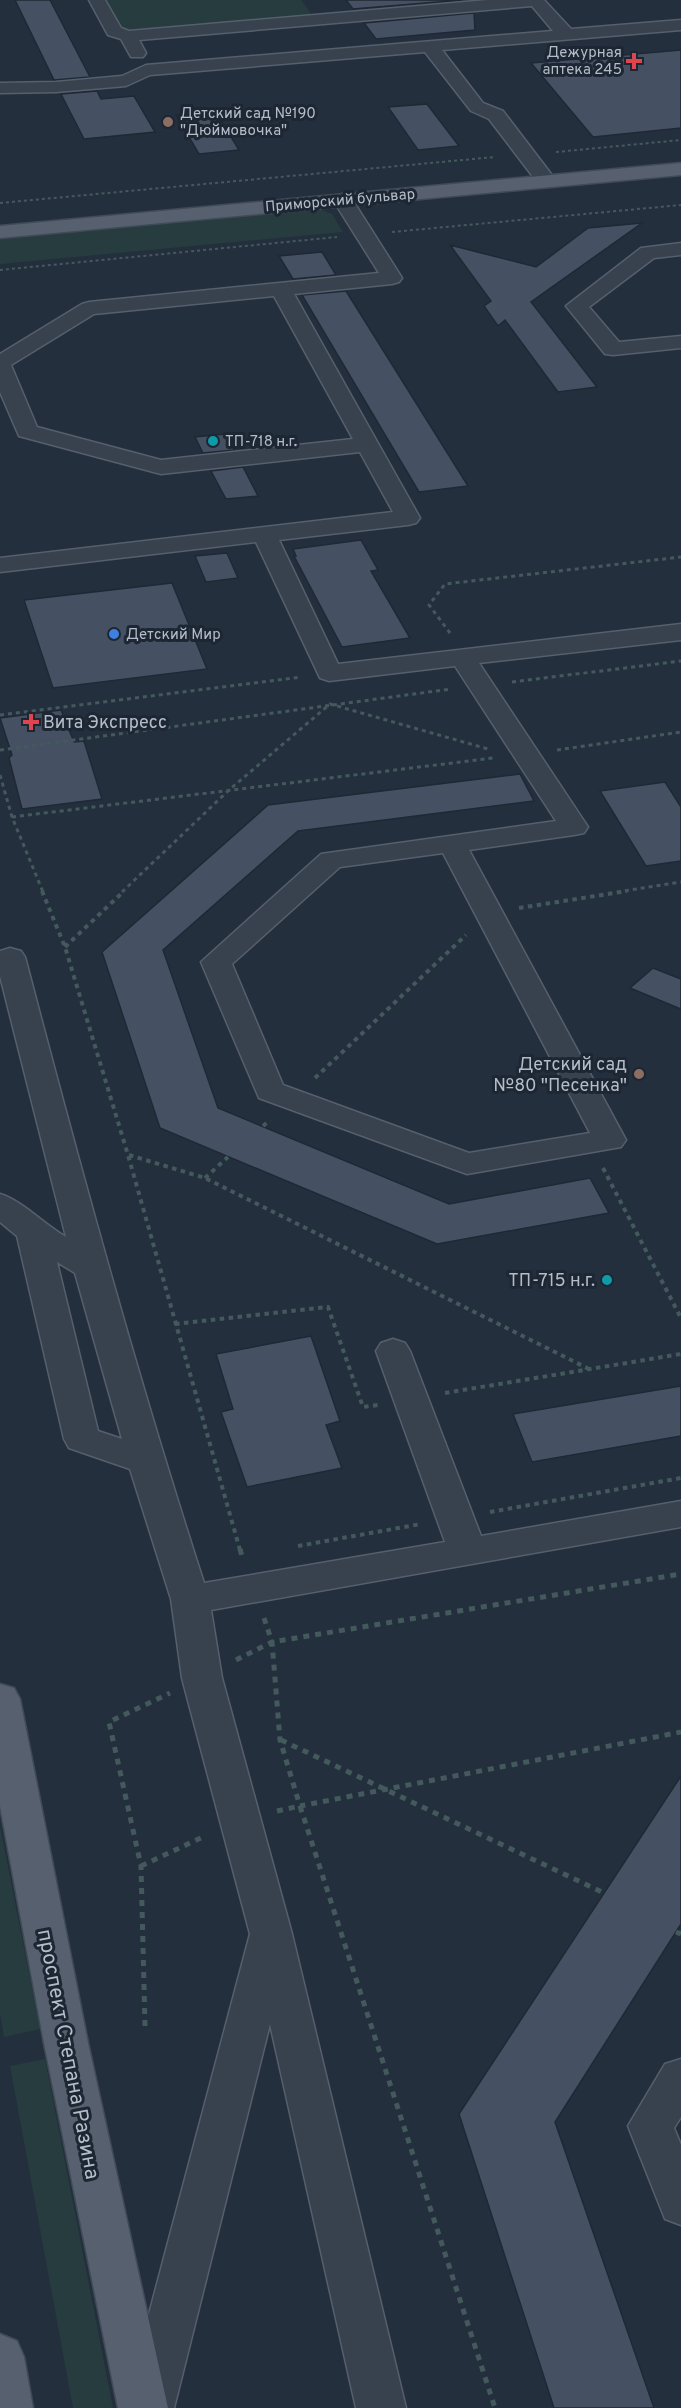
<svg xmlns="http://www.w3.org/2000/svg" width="681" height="2408" viewBox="0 0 681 2408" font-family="Overpass,sans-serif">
  <rect width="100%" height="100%" fill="#242f3e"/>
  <!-- green -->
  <path fill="#263c3f" d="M104 0H301L313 16 123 32Z
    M317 208 332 214 343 232 0 264V237Z
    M0 1826 40 2029 4 2037 0 2013Z
    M45 2059 113 2408H73L10 2066Z"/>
  <!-- building -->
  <path fill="#455162" stroke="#1f2835" stroke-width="1.5" d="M15 0H50L90 77 54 80Z
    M346 0H462L353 9Z
    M474 13 475 30 376 39 364 23Z
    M681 50V128L593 137 531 63Z
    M97 91 101 99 134 96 155 132 84 139 61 94Z
    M427 104 459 146 418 150 388 107Z
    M216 112 239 150 199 154 176 115Z
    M642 223 531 302 597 387 558 392 505 320 498 326 484 306 491 301 450 245 536 267 588 228Z
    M322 252 336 275 293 279 279 256Z
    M346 291 468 486 419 492 302 295Z
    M225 434 234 450 203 453 195 437Z
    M243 467 258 496 226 499 211 471Z
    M361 540 378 570 371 571 410 638 342 647 294 556H296L293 549Z
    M227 553 238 578 206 582 195 556Z
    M172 583 207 669 53 688 24 600Z
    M61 710 74 742 84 741 102 799 22 809 9 758 12 755 0 718Z
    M520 774 534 801 298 831 163 950 218 1108 449 1204 590 1178 609 1213 437 1244 160 1128 102 952 268 805Z
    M665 782 681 807V861L646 866 600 791Z
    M653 968 681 979V1009L630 988Z
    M311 1336 340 1421 326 1425 342 1468 247 1487 221 1412 233 1409 216 1354Z
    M681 1386V1436L532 1462 513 1414Z
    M681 1776V1924L555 2122 654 2408H554L459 2114Z"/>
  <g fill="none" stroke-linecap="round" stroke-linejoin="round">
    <defs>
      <path id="minor" d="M89 0H105L121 28 129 31 488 0H544L571 29 681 20V30L442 50 483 103 503 111 548 170 551 174 548 178H534L489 119 471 111 425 52 150 75 126 86 56 92 0 93V83L56 82 122 76 146 65 553 31 532 6 139 40 146 53 143 57H131L121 39 108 35Z
        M343 194 350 196 402 278 399 282 392 284 294 294 420 518 416 523 408 525 279 540 338 664 681 624V640L479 663 588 827 584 833 574 835 469 850 626 1140 621 1147 467 1174 259 1098 201 962 321 854 556 821 455 666 329 681 320 678 256 542 0 572V558L393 512 360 452 161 474 19 436 0 392V354L82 304 89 302 379 273 333 200 336 196ZM274 296 353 439 161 460 37 427 11 365 94 314ZM443 853 590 1133 469 1153 283 1085 232 964 340 867Z
        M681 243V255L654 258 589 307 619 342 681 336V348L613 355 605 354 566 306 641 248Z
        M10 948 21 951 25 957C80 1167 137 1376 204 1583L445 1542 376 1351 381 1343 393 1339 405 1343 410 1351 481 1536 681 1501V1527L211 1610 222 1678 292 1934 406 2408H356L270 2024 174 2408H124L250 1934 182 1678 171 1599 130 1469 69 1448 64 1439 17 1236 0 1222V1194C21 1200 45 1225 66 1237L0 976V951ZM57 1262 75 1273 122 1439 98 1431Z
        M681 2059V2117L674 2128 681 2145V2225L665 2219 628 2126 665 2064Z"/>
      <path id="major" d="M681 163V175L0 238V226Z
        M0 1684 14 1688 20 1699 88 2043 168 2408H118L44 2043 0 1806Z
        M0 2334 17 2341 24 2357 33 2408H0Z"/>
    </defs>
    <!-- minor casing -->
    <use href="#minor" stroke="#565f6c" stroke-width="3"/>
    <!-- major casing -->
    <use href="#major" stroke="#414a57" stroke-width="3"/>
    <!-- path-far3 -->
    <path stroke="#44595c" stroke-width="2" stroke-dasharray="3 3" stroke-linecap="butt" d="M556 152 681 140
      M0 203 495 157
      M392 232 681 205
      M0 270 337 237"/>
    <!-- path-far2 -->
    <path stroke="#44595c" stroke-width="3" stroke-dasharray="4 4" stroke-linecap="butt" d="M450 633 429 605 445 584 681 557
      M512 682 681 661
      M0 715 301 677
      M0 750 451 689
      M557 750 681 732
      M0 775 12 817 43 892
      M12 817 493 758
      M122 892 229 790 330 704 488 749
      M617 892 681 882"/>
    <!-- path-far1 -->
    <path stroke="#44595c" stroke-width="4" stroke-dasharray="4.5 4.5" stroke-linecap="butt" d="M42 891 65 947 128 1155 240 1550
      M519 908 627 891
      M65 947 124 891
      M315 1078 466 935
      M263 1126 270 1120
      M129 1155 205 1178 589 1369
      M603 1168 681 1318
      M205 1178 228 1157
      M175 1324 328 1307 363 1407 378 1405
      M445 1393 681 1354
      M490 1512 681 1478
      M298 1546 421 1524"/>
    <!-- path -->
    <path stroke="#44595c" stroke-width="5" stroke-dasharray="6 6" stroke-linecap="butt" d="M240 1549 243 1560
      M264 1618 272 1642 280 1740 300 1806 681 1732
      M236 1660 272 1642 681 1574
      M281 1740 604 1893
      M277 1811 300 1806 495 2408
      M141 1866 205 1836
      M676 1932 681 1934
      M145 2026 141 1866 109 1722 170 1693"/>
    <!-- minor -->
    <use href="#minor" fill="#38414e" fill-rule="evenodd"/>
    <!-- major -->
    <use href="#major" fill="#56606e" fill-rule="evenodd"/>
  </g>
  <!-- markers -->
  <g fill="#e0444e" stroke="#1d2633" stroke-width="2">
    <path d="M631 52h6v6h6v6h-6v6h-6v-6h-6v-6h6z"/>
    <path d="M28 713h6v6h6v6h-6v6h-6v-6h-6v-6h6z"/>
  </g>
  <g fill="#8d6e63" stroke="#1d2633" stroke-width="2">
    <circle cx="168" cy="122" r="6"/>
    <circle cx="639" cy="1074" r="6"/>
  </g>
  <g fill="#0f9aa8" stroke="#1d2633" stroke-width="2">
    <circle cx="213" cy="441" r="6"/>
    <circle cx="607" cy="1280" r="6"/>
  </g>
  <circle fill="#3f7fe0" stroke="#1d2633" stroke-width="2" cx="114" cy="634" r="6"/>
  <g text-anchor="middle" stroke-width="6" stroke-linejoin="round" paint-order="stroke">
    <!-- far-poi labels -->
    <g font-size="15" fill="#b4bcc9" stroke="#1d2633" text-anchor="start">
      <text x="622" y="57" text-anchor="end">Дежурная<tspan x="622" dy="17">аптека 245</tspan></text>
      <text x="180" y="118">Детский сад №190<tspan x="180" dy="17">"Дюймовочка"</tspan></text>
      <text x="225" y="446">ТП-718 н.г.</text>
      <text x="126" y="639">Детский Мир</text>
    </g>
    <!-- far-street labels -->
    <g font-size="15" fill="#b4bcc9" stroke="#1d2633">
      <text transform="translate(340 200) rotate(-5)" y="5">Приморский бульвар</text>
    </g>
    <!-- poi labels -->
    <g font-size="18" fill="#b4bcc9" stroke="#1d2633" text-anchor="end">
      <text x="43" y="728" text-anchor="start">Вита Экспресс</text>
      <text x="627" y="1070">Детский сад<tspan x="627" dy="21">№80 "Песенка"</tspan></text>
      <text x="595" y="1286">ТП-715 н.г.</text>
    </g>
    <!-- near-street labels -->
    <g font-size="21" fill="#b4bcc9" stroke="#1d2633">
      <text transform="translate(69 2054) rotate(79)" y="7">проспект Степана Разина</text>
    </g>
  </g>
</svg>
